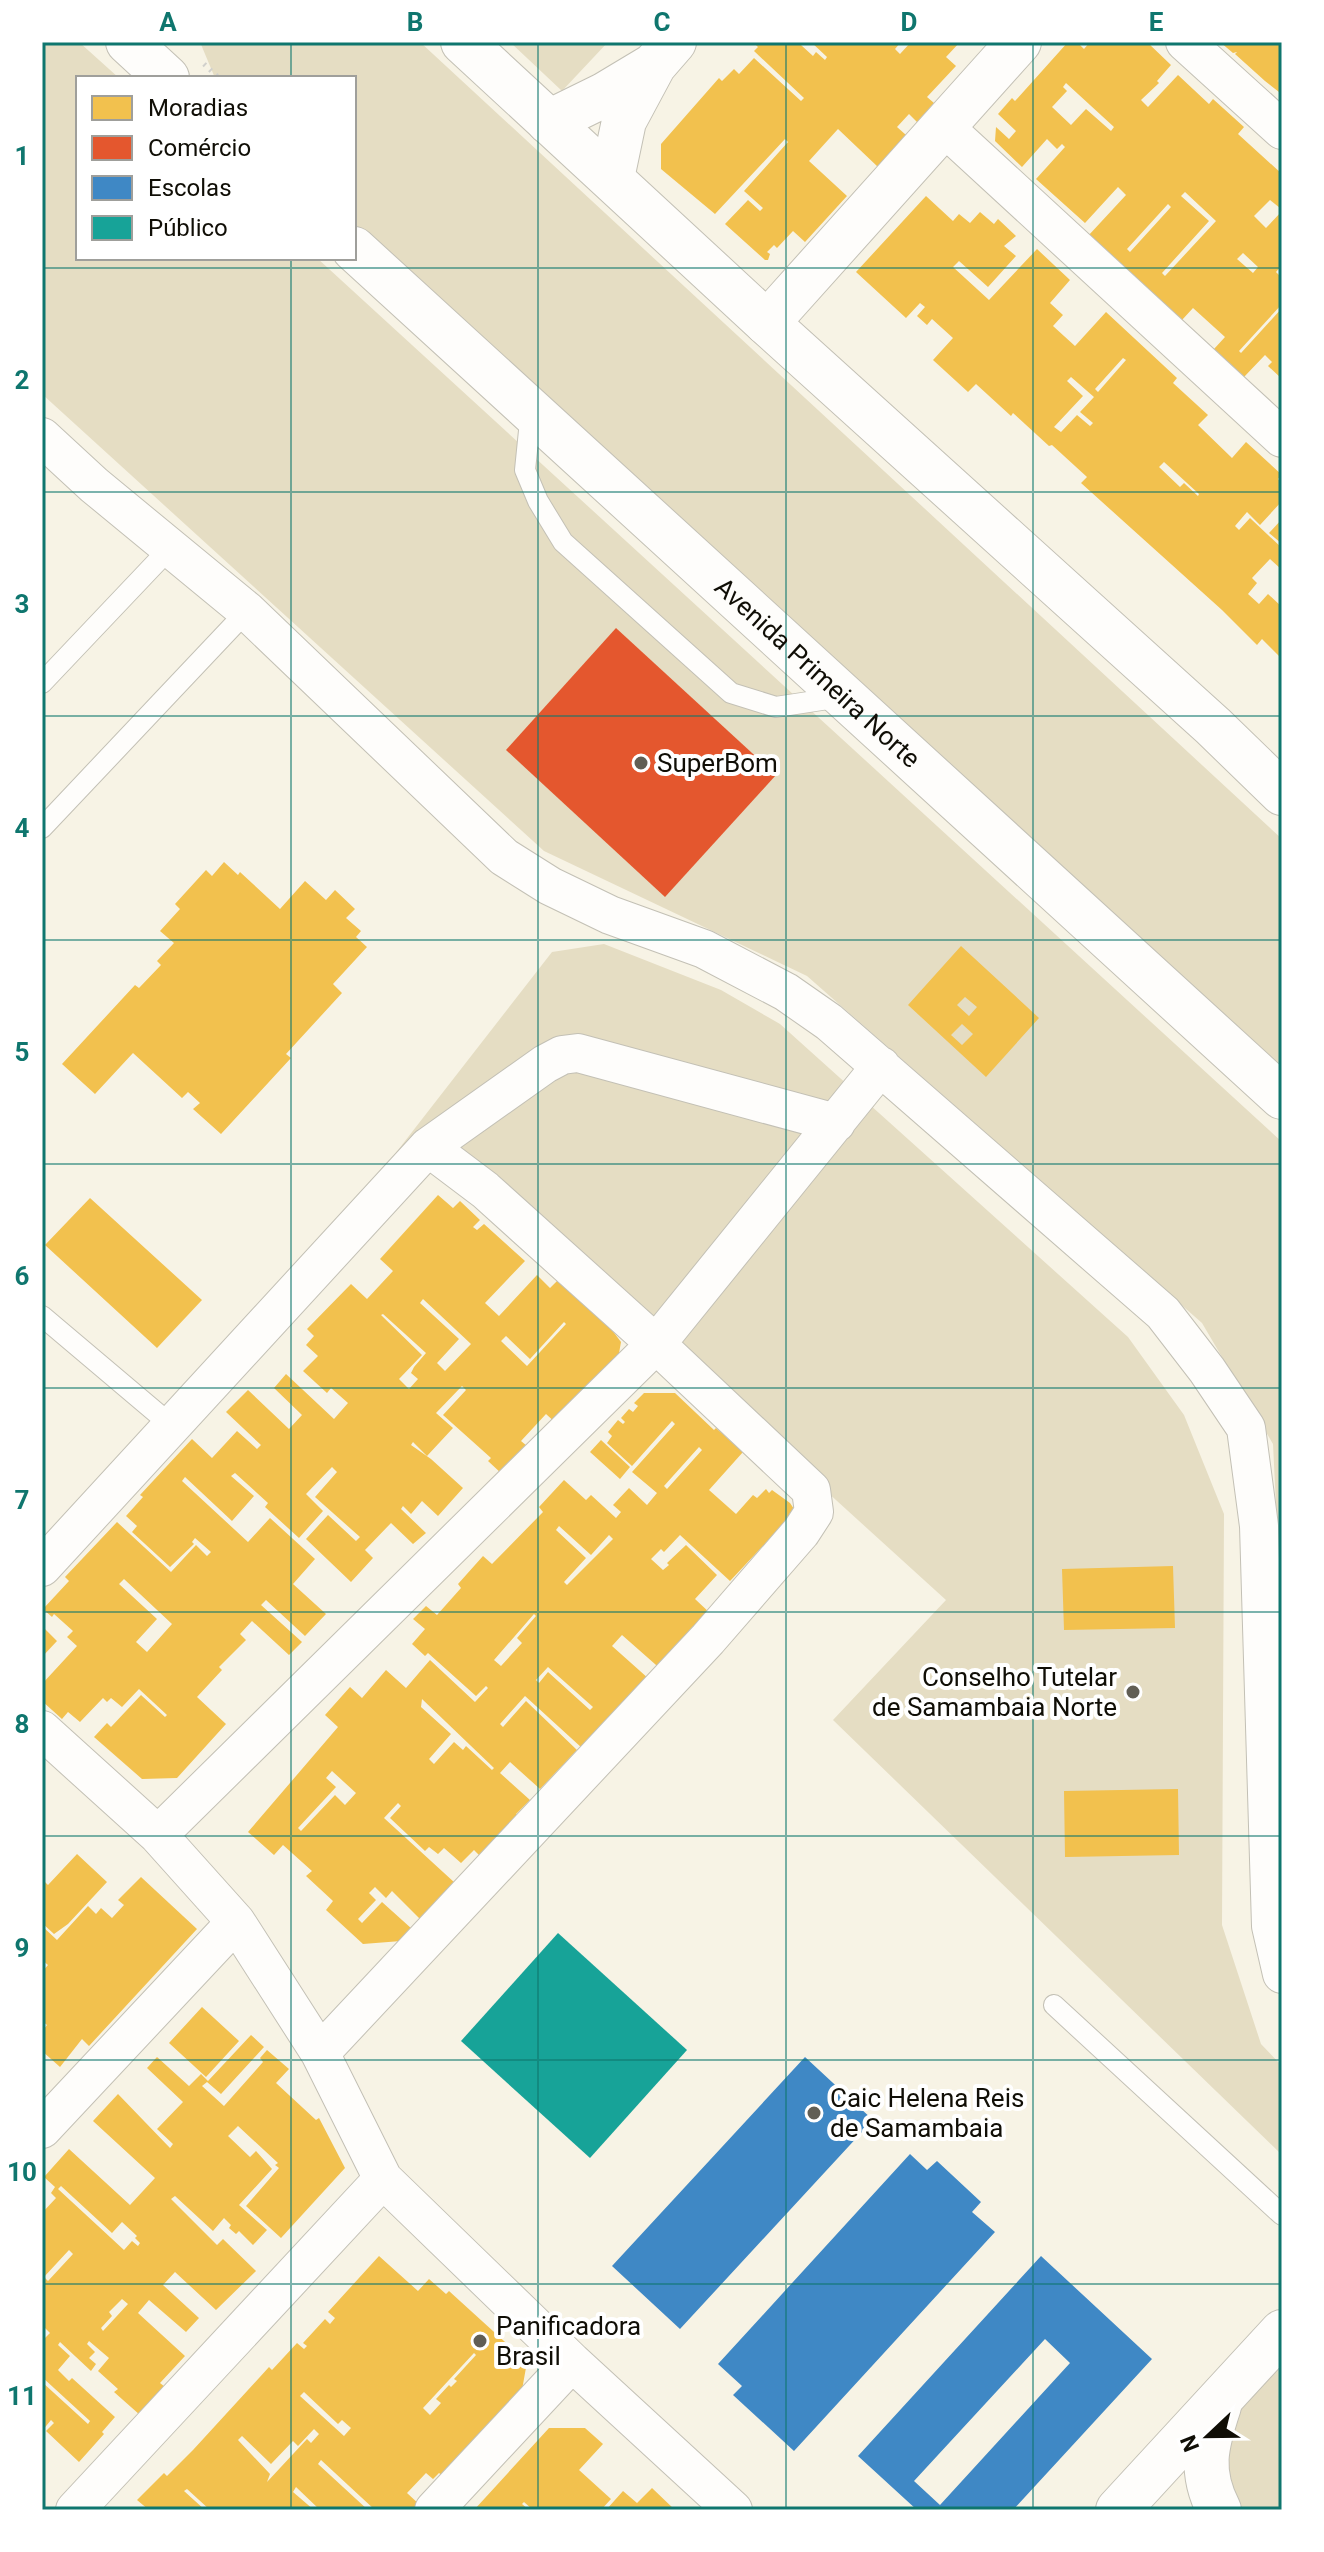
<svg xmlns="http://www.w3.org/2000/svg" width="1324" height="2552" viewBox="0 0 1324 2552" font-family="Roboto,sans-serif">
  <rect width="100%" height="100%" fill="#f7f3e5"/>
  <!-- green -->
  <path fill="#e5ddc3" d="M42 42H79L119 78H78V258H317L1282 1142V1625L1273 1444 1202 1323 807 976 544 851 42 394Z
    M200 42H420L1282 839V1071L354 228V78H215Z
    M510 42H608L562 91Z
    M604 944 721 990 780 1024 1128 1337 1184 1415 1224 1514 1222 1925 1261 2044 1282 2066V2155L833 1720 946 1600 454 1153 384 1168 552 952Z
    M1282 2339V2510H1244L1205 2472 1203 2427Z"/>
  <!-- homes -->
  <path fill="#f2c14e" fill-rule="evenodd" d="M753 42H804L801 45 813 56 816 52 825 60 827 57 811 42H901L895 49 900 54 911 42H960L946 57 956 66 927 97 934 103 917 122 909 114 897 127 906 135 878 167 838 129 809 161 847 196 805 242 793 231 777 248 774 245 767 252 770 254 768 260H765L725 224 748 200 760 211 763 208 744 191 788 142 785 139 715 214 661 169V144L719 78 722 81 734 69 739 74 754 58 801 101 804 98 754 51 758 47Z
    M1068 42H1077L1084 49 1090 42H1147L1171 65 1157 81 1159 83 1141 100 1148 107 1178 75 1209 104 1213 99 1244 127 1238 134 1282 174V206L1280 208 1270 200 1254 216 1266 228 1282 211V265L1276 272 1282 278V304L1239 351 1241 353 1282 308V379L1268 366 1272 362 1265 355 1244 377 1214 349 1225 337 1193 308 1182 320 1088 236 1126 195 1118 187 1085 223 1036 179 1065 147 1062 144 1057 149 1047 139 1022 167 995 141 996 127 1009 139 1016 131 998 114 1012 98 1015 101ZM1066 83 1114 127 1111 131 1086 109 1071 125 1052 107 1067 91 1063 87ZM1185 192 1216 221 1165 276 1162 273 1209 221 1181 196ZM1168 204 1171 207 1130 252 1127 249ZM1243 253 1258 267 1253 273 1237 259Z
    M1220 42H1282V89L1279 92 1265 81 1235 54 1237 52 1233 53Z
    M926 196 953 221 959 214 970 223 980 212 994 224 998 219 1016 236 1004 246 1016 256 988 287 959 261 953 267 989 300 1037 249 1070 280 1050 303 1063 315 1053 326 1075 346 1106 312 1177 378 1173 383 1208 415 1198 425 1232 458 1246 442 1282 475 1278 479 1282 483V501L1260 525 1247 512 1235 526 1239 530 1250 518 1282 548V570L1270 559 1252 578 1257 583 1248 594 1259 604 1268 594 1282 607V652L1279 656 1262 639 1257 645 1222 610 1081 483 1087 477 1052 445 1049 446 1013 413 1011 416 976 384 968 392 933 360 953 338 932 319 927 325 917 316 925 307 920 303 906 318 856 272ZM1123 358 1126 360 1098 392 1095 389ZM1071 377 1094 397 1080 412 1093 423 1090 426 1077 415 1061 432 1054 427 1083 396 1067 381ZM1164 462 1199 494 1198 496 1184 483 1180 487 1159 467Z
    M1282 519V544L1269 533Z
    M224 862 238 875 240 872 280 909 305 881 326 900 335 890 355 909 346 918 361 931 356 937 367 947 333 984 342 993 286 1054 291 1058 221 1134 193 1109 200 1103 188 1092 182 1098 133 1053 95 1094 62 1064 135 985 139 988 161 965 157 961 174 943 160 931 180 909 175 904 206 870 212 876Z
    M961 946 1039 1018 986 1077 908 1005ZM965 997 977 1007 969 1016 957 1005ZM962 1024 973 1034 962 1045 951 1035Z
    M438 1195 453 1208 460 1201 480 1220 473 1227 477 1230 484 1224 525 1261 485 1303 499 1316 537 1275 550 1288 557 1281 609 1326 621 1342 618 1359 558 1425 546 1414 521 1441 527 1446 502 1474 488 1461 491 1458 443 1415 466 1390 462 1386 436 1413 453 1428 427 1456 413 1442 411 1445 431 1459 463 1488 438 1516 422 1501 411 1514 403 1506 401 1509 426 1533 413 1544 391 1523 365 1550 373 1558 351 1582 306 1539 328 1515 356 1541 360 1537 315 1497 337 1472 332 1467 306 1494 323 1511 299 1538 265 1507 268 1503 235 1473 231 1476 254 1496 232 1521 185 1477 182 1481 248 1542 270 1518 315 1559 293 1584 326 1614 305 1636 266 1600 261 1605 302 1642 289 1655 252 1621 240 1634 246 1640 219 1667 222 1670 197 1697 226 1724 177 1778 142 1779 94 1737 107 1723 111 1727 141 1695 165 1717 167 1715 139 1689 122 1707 111 1698 107 1702 103 1698 80 1722 68 1712 62 1719 42 1701V1684L77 1646 67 1637 73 1631 54 1614 52 1617 43 1609 69 1581 65 1577 117 1522 171 1572 196 1545 207 1556 211 1552 195 1538 192 1542 194 1544 170 1567 132 1532 137 1526 126 1516 143 1497 140 1495 192 1439 212 1458 237 1431 257 1449 261 1445 226 1412 248 1390 289 1429 302 1415 274 1388 286 1374 334 1419 348 1403 331 1388 327 1393 303 1371 318 1356 306 1345 314 1336 307 1329 351 1284 367 1299 393 1271 380 1259ZM423 1299 471 1344 445 1371 437 1363 459 1339 420 1303ZM383 1314 426 1353 414 1367 411 1373 418 1379 409 1389 399 1379 422 1355 381 1315ZM564 1322 566 1324 527 1366 501 1341 506 1336 530 1359ZM124 1579 172 1624 147 1652 136 1642 157 1619 119 1584Z
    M90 1198 202 1300 157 1348 45 1245Z
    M644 1393H675L714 1430 716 1428 743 1452 709 1490 736 1514 753 1495 757 1498 766 1489 769 1493 772 1490 790 1503 794 1509 789 1514 791 1516 730 1581 680 1535 664 1552 661 1549 651 1559 663 1570 669 1565 667 1563 686 1545 717 1575 695 1599 711 1614 664 1672 622 1635 612 1646 649 1679 582 1748 525 1696 500 1724 503 1727 526 1701 577 1750 540 1789 510 1762 500 1773 530 1800 516 1814 520 1818 484 1860 474 1850 461 1863 444 1848 438 1854 429 1847 425 1851 390 1818 401 1806 398 1803 384 1818 455 1883 421 1920 392 1891 386 1898 375 1887 369 1893 376 1900 358 1919 362 1923 382 1902 412 1929 401 1941 363 1944 326 1910 333 1901 306 1876 312 1871 283 1845 274 1855 248 1832 338 1727 325 1715 350 1687 362 1698 386 1670 406 1688 430 1660 475 1702 488 1688 486 1686 476 1696 428 1653 425 1656 412 1644 425 1629 413 1619 426 1606 437 1615 461 1588 458 1584 483 1556 492 1564 543 1512 539 1507 564 1480 586 1500 591 1495 616 1518 621 1512 613 1505 629 1488 647 1505 657 1493 632 1472 675 1424 672 1421 632 1466 607 1443 612 1436 608 1432 618 1420 623 1424 625 1422 621 1418 629 1409 633 1412 638 1406 634 1403ZM699 1447 702 1450 667 1489 664 1486ZM559 1526 591 1555 609 1535 613 1539 567 1585 564 1582 586 1558 556 1530ZM534 1614 536 1616 517 1638 522 1643 501 1666 494 1660ZM548 1667 593 1707 590 1710 548 1672 539 1683 536 1680ZM422 1699 494 1768 492 1770 466 1746 463 1750 454 1742 434 1764 429 1759 451 1734 421 1707ZM332 1771 356 1793 345 1805 335 1795 301 1831 298 1828 336 1787 326 1778Z
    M601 1440 630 1467 620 1479 590 1452Z
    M1173 1566 1175 1628 1064 1630 1062 1569Z
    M42 1626 57 1641 42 1657Z
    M1178 1789 1179 1855 1065 1857 1064 1791Z
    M77 1854 107 1882 68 1924 54 1934 42 1923V1879L48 1885Z
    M141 1877 197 1929 89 2046 82 2039 60 2067 42 2051V2027L44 2029 47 2025 42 2021V1972L48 1965 42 1960V1926L57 1940 88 1906 96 1914 101 1908 112 1918 124 1905 118 1900Z
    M202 2007 239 2041 206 2077 169 2043Z
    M251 2035 264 2047 221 2094 207 2082 202 2086 224 2106 263 2062 260 2058 267 2050 289 2069 276 2083 316 2120 319 2118 345 2168 281 2238 246 2206 279 2168 275 2165 278 2163 238 2126 228 2136 250 2157 256 2151 272 2169 239 2205 267 2230 253 2245 239 2231 236 2234 229 2228 231 2225 224 2218 213 2231 175 2196 171 2199 217 2245 223 2239 256 2271 216 2310 175 2272 163 2285 199 2318 186 2332 149 2300 138 2313 185 2356 160 2383 165 2387 140 2415 114 2392 118 2389 98 2371 109 2358 89 2341 87 2344 95 2352 89 2358 96 2364 91 2371 60 2342 58 2345 70 2356 58 2370 69 2381 72 2378 115 2417 102 2432 104 2434 79 2462 46 2431 54 2423 51 2420 42 2431V2382L88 2424 90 2421 42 2377V2341L50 2333 42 2325V2213L56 2198 51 2193 55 2187 44 2177 69 2149 130 2205 155 2178 93 2121 118 2094 170 2148 173 2144 157 2129 183 2102 147 2068 157 2057 189 2086 201 2074 208 2081ZM61 2186 112 2233 122 2222 137 2236 135 2238 140 2243 138 2246 132 2241 124 2250 58 2189ZM69 2250 73 2254 48 2281 44 2277ZM122 2299 128 2304 103 2331 101 2328 112 2316 109 2312Z
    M379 2256 418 2291 429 2279 446 2294 449 2291 527 2362 522 2390 443 2476 439 2473 433 2479 426 2473 407 2493 420 2505 416 2510H375L321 2460 318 2464 368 2510H320L296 2487 293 2492 314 2510H210L187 2489 184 2491 205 2510H149L137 2500 164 2473 167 2476 193 2450 269 2367 272 2370 297 2343 304 2349 307 2346 303 2343 325 2319 330 2324 335 2318 328 2312ZM474 2353 476 2355 454 2379 457 2381 451 2387 449 2385 436 2399 441 2403 430 2415 423 2408ZM304 2392 338 2424 342 2420 351 2428 344 2436 300 2396ZM314 2429 319 2434 311 2443 307 2439 267 2482 270 2474 238 2440 242 2436 271 2464 293 2441 298 2446Z
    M549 2428H585L603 2444 579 2470 611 2499 601 2510H533L524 2502 522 2504 529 2510H474Z
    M652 2488 675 2510H606L623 2491 637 2503Z"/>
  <!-- shops -->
  <path fill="#e4572e" d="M616 628 776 775 665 897 506 750Z"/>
  <!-- schools -->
  <path fill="#3f88c5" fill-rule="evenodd" d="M805 2057 873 2120 680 2329 612 2266Z
    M910 2154 927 2170 937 2161 981 2202 972 2212 995 2232 794 2451 733 2395 742 2386 718 2364Z
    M1041 2256 1152 2359 1013 2510H917L858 2456ZM1045 2339 1070 2363 940 2505 914 2481Z"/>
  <!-- public -->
  <path fill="#17a398" d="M558 1933 687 2050 590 2158 461 2041Z"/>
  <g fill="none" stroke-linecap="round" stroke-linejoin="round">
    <defs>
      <path id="service" d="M531 411 525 470 538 501 563 542 731 693 776 707 841 697
        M42 683 171 547
        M42 828 247 611
        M42 1316 171 1425
        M1054 2005 1282 2215"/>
      <path id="minor" d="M1185 42 1282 130
        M943 126 1282 438
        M42 437 94 485 247 611 504 857 550 886 610 915 704 949 786 992 829 1022 1163 1313 1207 1370 1246 1428 1259 1526 1271 1926 1282 1974
        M428 1147 545 1064 562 1055 578 1053 836 1123
        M42 1567 428 1147 485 1190 656 1344 811 1490 814 1512 801 1532 708 1639 320 2053
        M42 1730 158 1835 236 1922 320 2053 383 2179 572 2362 434 2510
        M158 1835 656 1344 881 1066
        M42 2129 236 1922
        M572 2362 733 2510
        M75 2510 383 2179"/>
      <path id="tertiary" d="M549 122 604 95 654 65
        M612 178 624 121 654 65 674 42
        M767 323 1019 42"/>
      <g id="secondary">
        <path d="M128 42 167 78"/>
        <path d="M463 42 767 323 1213 726 1282 793"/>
        <path id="s1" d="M354 249 1282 1097"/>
        <path d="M1219 2406C1206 2445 1199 2472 1219 2510"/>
        <path d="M1118 2510 1282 2332"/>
      </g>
    </defs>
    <!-- service casing -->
    <use href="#service" stroke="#c3c0b5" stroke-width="22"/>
    <!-- minor casing -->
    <use href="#minor" stroke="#c3c0b5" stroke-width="40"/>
    <!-- tertiary casing -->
    <use href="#tertiary" stroke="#c3c0b5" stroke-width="46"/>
    <!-- secondary casing -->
    <use href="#secondary" stroke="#c3c0b5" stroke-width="46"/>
    <!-- path -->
    <path stroke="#d1d0cc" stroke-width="5" stroke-dasharray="2 6" stroke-linecap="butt" d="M204 64 219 78"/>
    <!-- service -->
    <use href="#service" stroke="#fefdfb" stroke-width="20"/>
    <!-- minor -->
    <use href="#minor" stroke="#fefdfb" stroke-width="38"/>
    <!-- tertiary -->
    <use href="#tertiary" stroke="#fefdfb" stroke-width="44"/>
    <!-- secondary -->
    <use href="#secondary" stroke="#fefdfb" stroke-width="44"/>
  </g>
  <!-- grid -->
  <path fill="none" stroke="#0f766e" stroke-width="2" stroke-opacity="0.55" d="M291 42V78M538 42V2510M786 42V2510M1033 42V2510M291 258V2510M42 268H1282M42 492H1282M42 716H1282M42 940H1282M42 1164H1282M42 1388H1282M42 1612H1282M42 1836H1282M42 2060H1282M42 2284H1282"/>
  <!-- markers -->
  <g fill="#615e54" stroke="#fff" stroke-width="3">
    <circle cx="641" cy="763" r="8"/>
    <circle cx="1133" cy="1692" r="8"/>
    <circle cx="814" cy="2113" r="8"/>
    <circle cx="480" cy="2341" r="8"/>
  </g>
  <g text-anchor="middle" stroke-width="8" stroke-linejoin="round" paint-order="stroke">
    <!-- street labels -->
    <g font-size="26" fill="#100e06" stroke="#fff">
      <text dy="9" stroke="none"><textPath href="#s1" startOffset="628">Avenida Primeira Norte</textPath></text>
    </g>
    <!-- poi labels -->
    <g font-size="26" fill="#100e06" stroke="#fff" text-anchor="start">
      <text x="657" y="772">SuperBom</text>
      <text x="1117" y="1686" text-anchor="end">Conselho Tutelar<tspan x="1117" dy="30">de Samambaia Norte</tspan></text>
      <text x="830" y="2107">Caic Helena Reis<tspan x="830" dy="30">de Samambaia</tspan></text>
      <text x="496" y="2335">Panificadora<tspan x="496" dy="30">Brasil</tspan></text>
    </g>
  </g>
  <!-- border -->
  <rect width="1324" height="2552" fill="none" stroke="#ffffff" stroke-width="88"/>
  <!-- legend -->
  <rect x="76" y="76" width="280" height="184" fill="#ffffff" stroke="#9f9f9b" stroke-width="2"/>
  <rect x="92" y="96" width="40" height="24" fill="#f2c14e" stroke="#9f9f9b" stroke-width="2"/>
  <text x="148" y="116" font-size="24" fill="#100e06">Moradias</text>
  <rect x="92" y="136" width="40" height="24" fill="#e4572e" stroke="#9f9f9b" stroke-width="2"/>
  <text x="148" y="156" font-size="24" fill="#100e06">Comércio</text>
  <rect x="92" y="176" width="40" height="24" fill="#3f88c5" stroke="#9f9f9b" stroke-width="2"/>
  <text x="148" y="196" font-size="24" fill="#100e06">Escolas</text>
  <rect x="92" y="216" width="40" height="24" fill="#17a398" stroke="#9f9f9b" stroke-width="2"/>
  <text x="148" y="236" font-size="24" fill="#100e06">Público</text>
  <!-- north arrow -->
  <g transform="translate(1208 2436) rotate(248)" stroke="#ffffff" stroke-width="6" paint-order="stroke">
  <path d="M0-6L14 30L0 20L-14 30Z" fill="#100e06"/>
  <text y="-12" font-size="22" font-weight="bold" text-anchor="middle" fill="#100e06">N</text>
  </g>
  <rect x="44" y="44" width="1236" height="2464" fill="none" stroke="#0f766e" stroke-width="3"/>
  <g font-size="26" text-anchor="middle" font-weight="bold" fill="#0f766e">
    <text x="168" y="31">A</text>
    <text x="415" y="31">B</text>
    <text x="662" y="31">C</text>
    <text x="909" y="31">D</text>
    <text x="1156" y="31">E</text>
    <text x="22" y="165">1</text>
    <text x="22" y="389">2</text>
    <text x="22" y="613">3</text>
    <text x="22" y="837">4</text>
    <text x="22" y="1061">5</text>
    <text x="22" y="1285">6</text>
    <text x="22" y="1509">7</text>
    <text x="22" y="1733">8</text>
    <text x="22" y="1957">9</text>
    <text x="22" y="2181">10</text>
    <text x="22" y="2405">11</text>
  </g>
</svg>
